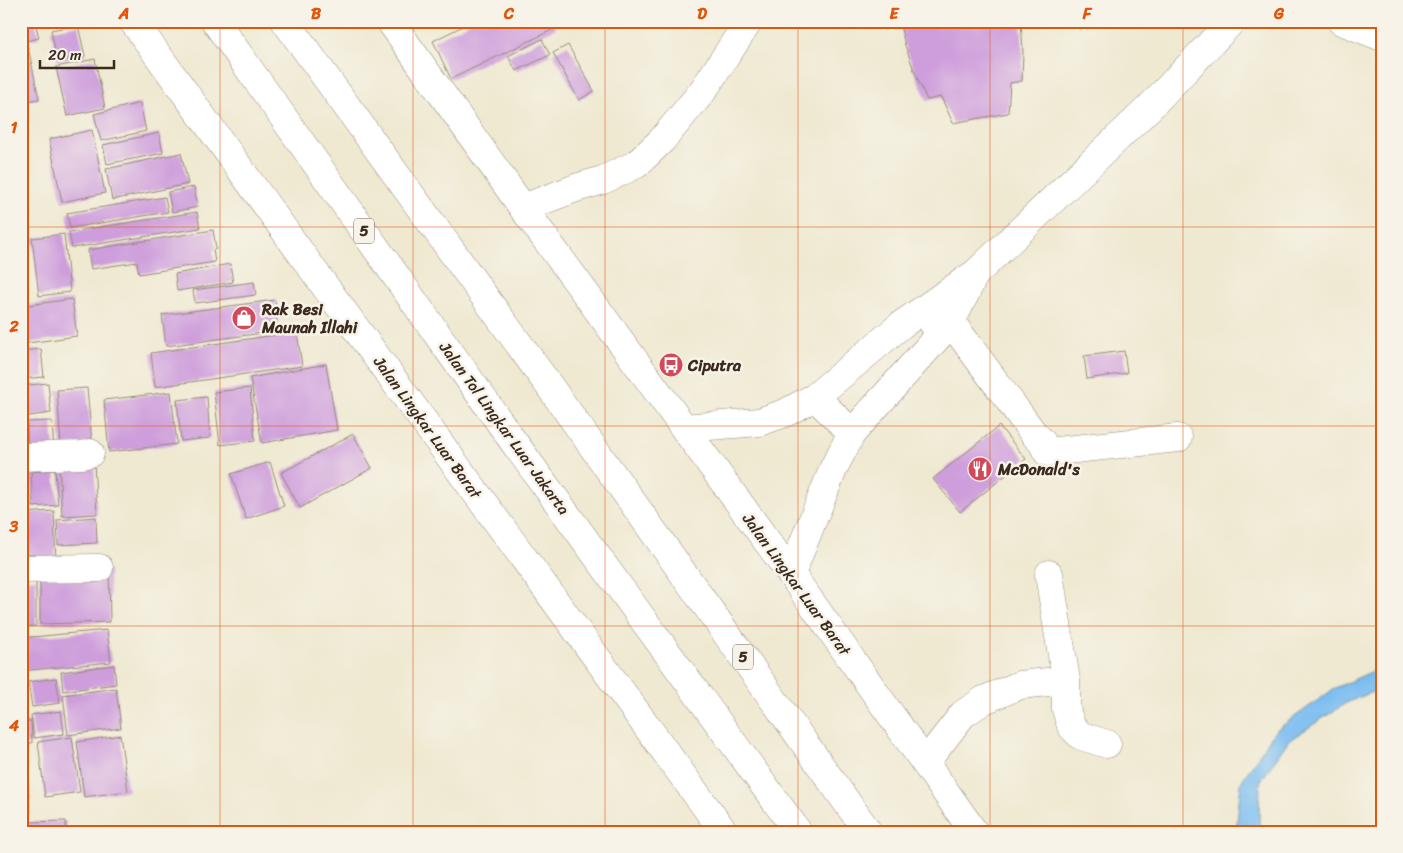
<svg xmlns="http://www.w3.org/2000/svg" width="1403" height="853" viewBox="0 0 1403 853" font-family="Sriracha,sans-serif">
  <rect width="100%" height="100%" fill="#f7f3e8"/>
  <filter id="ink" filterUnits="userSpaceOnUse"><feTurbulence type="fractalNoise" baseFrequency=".02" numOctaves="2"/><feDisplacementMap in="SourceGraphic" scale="10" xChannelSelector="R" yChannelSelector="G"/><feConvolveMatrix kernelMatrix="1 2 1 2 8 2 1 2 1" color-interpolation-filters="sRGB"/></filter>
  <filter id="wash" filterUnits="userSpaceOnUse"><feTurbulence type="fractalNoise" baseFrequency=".0096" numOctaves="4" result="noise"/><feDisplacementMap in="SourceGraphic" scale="20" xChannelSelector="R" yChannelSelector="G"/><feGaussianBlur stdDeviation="1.12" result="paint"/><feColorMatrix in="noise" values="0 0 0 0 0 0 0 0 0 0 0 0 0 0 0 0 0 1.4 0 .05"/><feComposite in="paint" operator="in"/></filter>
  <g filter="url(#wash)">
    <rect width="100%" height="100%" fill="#efe9d1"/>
    <!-- water -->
    <path fill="#7bbdf1" stroke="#5b7488" d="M1382 667V688L1346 703 1288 741 1260 782 1259 823 1264 832H1236L1241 782 1275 731 1335 688Z"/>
    <g id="blocks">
      <!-- building -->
      <path fill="#ce9edc" d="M21 21H35L39 38 21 42Z
        M473 21H553L556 28 451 79 433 41Z
        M899 21H1021L1023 51 1022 81 1010 83 1008 113 953 123 941 97 927 100 915 73 905 45Z
        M78 25 85 56 57 61 51 30Z
        M542 39 550 55 516 71 508 56Z
        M568 45 594 91 579 100 553 53Z
        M28 47 39 99 21 102V48Z
        M95 59 105 108 67 116 56 67Z
        M140 103 146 131 101 141 94 114Z
        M92 130 105 193 62 202 49 139Z
        M159 133 163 153 107 164 103 145Z
        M181 153 188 184 112 200 106 169Z
        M194 187 198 207 172 212 168 192Z
        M165 197 168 212 70 228 67 213Z
        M197 212 200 228 72 248 69 232Z
        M213 230 216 249 213 250 215 262 139 274 137 262 91 269 88 250Z
        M64 234 70 292 39 296 32 238Z
        M21 237H23L27 290H21Z
        M230 264 233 282 177 291 175 274Z
        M254 282 256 295 195 303 193 290Z
        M72 299 77 336 21 344V306Z
        M275 300 278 331 166 346 162 315Z
        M297 332 302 366 155 387 151 353Z
        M41 349 44 377 21 379V351Z
        M1124 351 1127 373 1087 379 1084 356Z
        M326 364 337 430 262 443 250 378Z
        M48 383 51 413 22 417 21 386Z
        M87 388 92 443 61 445 57 390Z
        M250 388 255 441 220 445 214 392Z
        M171 392 177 444 109 452 104 400Z
        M207 397 210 438 181 441 177 400Z
        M52 421 54 452 28 454 27 422Z
        M999 426 1026 459 960 512 933 479Z
        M353 434 372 468 300 508 281 473Z
        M270 462 284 506 246 519 231 474Z
        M94 463 97 514 62 516 59 465Z
        M55 470 58 505 33 507 31 472Z
        M21 473H25L27 511H21Z
        M54 511 56 565 21 566V513Z
        M96 517 97 543 58 545 57 520Z
        M109 570 110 622 40 624V572Z
        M21 579H36V626H21Z
        M107 630 111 662 21 671V638Z
        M114 665 116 684 63 691 61 672Z
        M56 678 60 703 32 707 28 682Z
        M116 688 121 728 68 735 63 695Z
        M61 711 64 734 34 738 31 715Z
        M31 721 32 743 21 744V722Z
        M120 735 128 791 84 797 77 742Z
        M72 737 80 792 45 797 38 742Z
        M21 754H26L30 814 21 815Z
        M66 821V832H29L28 822Z"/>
    </g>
  </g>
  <g filter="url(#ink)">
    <use href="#blocks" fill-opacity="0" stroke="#958a78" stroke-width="1"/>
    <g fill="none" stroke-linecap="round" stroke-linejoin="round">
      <defs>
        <path id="minor" d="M1341 21 1382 37
          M523 208 576 188 603 180 637 164 662 140 702 92 749 21
          M933 323 951 322 1034 434 1042 442 1047 452 1178 438
          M815 397 852 433
          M684 428 759 422 785 413 815 397 901 325 976 273 1149 108 1232 21
          M21 457 82 455 90 453
          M21 569 99 568
          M791 574 834 467 852 433 951 322 974 276
          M1049 574 1066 680V709L1071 726 1081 736 1107 744
          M925 763 963 714 984 700 1020 685 1066 680"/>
        <path id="major" d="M133 21 319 278 724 832
          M390 21 523 208 791 574 974 832"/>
        <path id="highway" d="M215 21 513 441 798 832
          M285 21 563 405 868 832"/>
      </defs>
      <!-- minor casing -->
      <use href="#minor" stroke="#958a78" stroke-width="29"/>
      <!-- major casing -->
      <use href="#major" stroke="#958a78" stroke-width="29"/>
      <!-- highway casing -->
      <use href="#highway" stroke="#958a78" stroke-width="29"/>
      <!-- minor -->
      <use href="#minor" stroke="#fff" stroke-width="28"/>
      <!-- major -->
      <use href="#major" stroke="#fff" stroke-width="28"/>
      <!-- highway -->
      <use href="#highway" stroke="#fff" stroke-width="28"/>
    </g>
  </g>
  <!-- grid -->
  <path fill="none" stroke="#df570d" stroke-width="1" stroke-opacity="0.55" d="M220 21V832M413 21V832M605 21V832M798 21V832M990 21V832M1183 21V832M21 227H1382M21 426H1382M21 626H1382"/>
  <!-- icons -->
  <defs>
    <symbol id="shop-disc" viewBox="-11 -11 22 22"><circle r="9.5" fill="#d1495b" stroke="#f7f3e8"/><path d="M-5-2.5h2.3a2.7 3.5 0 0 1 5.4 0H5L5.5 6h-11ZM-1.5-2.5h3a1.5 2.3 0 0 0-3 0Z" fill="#fff"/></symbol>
    <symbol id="bus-disc" viewBox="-11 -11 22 22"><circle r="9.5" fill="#d1495b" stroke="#f7f3e8"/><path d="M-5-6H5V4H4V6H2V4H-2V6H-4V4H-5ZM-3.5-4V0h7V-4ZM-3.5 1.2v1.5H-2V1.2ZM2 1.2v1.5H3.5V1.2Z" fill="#fff"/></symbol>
    <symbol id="restaurant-disc" viewBox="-11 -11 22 22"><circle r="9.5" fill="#d1495b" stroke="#f7f3e8"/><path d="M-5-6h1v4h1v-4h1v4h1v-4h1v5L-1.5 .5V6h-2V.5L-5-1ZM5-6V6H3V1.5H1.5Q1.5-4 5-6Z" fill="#fff"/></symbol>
  </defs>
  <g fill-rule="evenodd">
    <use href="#shop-disc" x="230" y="304" width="28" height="28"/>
    <use href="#bus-disc" x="657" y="351" width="28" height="28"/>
    <use href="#restaurant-disc" x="966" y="455" width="28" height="28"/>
  </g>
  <g text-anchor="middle" stroke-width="5" stroke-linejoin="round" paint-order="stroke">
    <!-- shield labels -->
    <g fill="#f7f3e8" stroke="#73665b" stroke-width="1">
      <rect x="354" y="218.5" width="20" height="25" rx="4"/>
      <rect x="733" y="644.5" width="20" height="25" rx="4"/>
    </g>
    <g font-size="15" font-weight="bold" fill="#3b2a1e">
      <text x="364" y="236">5</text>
      <text x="743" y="662">5</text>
    </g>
    <!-- poi labels -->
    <g font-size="16" font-weight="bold" fill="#3b2a1e" stroke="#f7f3e8" text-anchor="start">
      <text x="262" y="315">Rak Besi<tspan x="262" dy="18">Maunah Illahi</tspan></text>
      <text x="688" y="371">Ciputra</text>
      <text x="998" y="475">McDonald's</text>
    </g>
    <!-- street labels -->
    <g font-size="16" fill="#3b2a1e" stroke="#f7f3e8">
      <text transform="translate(428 427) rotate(54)" y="6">Jalan Lingkar Luar Barat</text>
      <text transform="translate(505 428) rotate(54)" y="6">Jalan Tol Lingkar Luar Jakarta</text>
      <text transform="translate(797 584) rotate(54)" y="6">Jalan Lingkar Luar Barat</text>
    </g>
  </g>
  <!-- margin -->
  <rect width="1403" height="853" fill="none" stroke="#f7f3e8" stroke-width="55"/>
  <!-- scale -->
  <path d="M40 60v8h74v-8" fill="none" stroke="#3b2a1e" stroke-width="2.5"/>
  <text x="48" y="60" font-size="15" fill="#3b2a1e" stroke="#f7f3e8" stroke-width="4" paint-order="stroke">20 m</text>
  <rect x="28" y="28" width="1348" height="798" fill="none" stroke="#df570d" stroke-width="2"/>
  <g font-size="16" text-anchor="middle" font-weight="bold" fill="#df570d">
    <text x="124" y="19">A</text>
    <text x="316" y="19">B</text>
    <text x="509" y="19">C</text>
    <text x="702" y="19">D</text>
    <text x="894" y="19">E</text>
    <text x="1087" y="19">F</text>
    <text x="1279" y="19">G</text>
    <text x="14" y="133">1</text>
    <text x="14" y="332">2</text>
    <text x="14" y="532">3</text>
    <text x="14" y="731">4</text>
  </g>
</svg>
